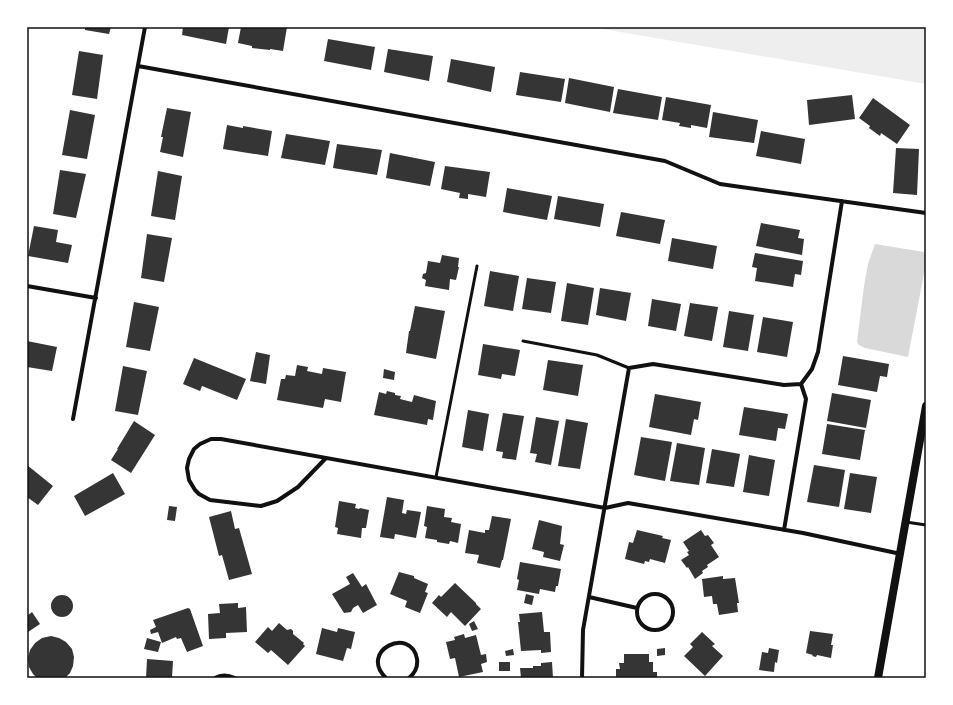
<svg xmlns="http://www.w3.org/2000/svg" width="953" height="705" viewBox="0 0 953 705" font-family="Mulish,sans-serif">
  <rect width="100%" height="100%" fill="#fff"/>
  <!-- green -->
  <path fill="#eee" d="M591 27H926V84Z"/>
  <!-- water -->
  <path fill="#d9d9d9" d="M875 244 924 252 926 254V263L908 357 865 348 859 345 857 342 864 286 868 264Z"/>
  <!-- building -->
  <path fill="#353535" d="M85 27H111L109 34 85 30Z
    M183 27H229L226 44 182 35Z
    M241 27H287L283 51 270 49V50L252 48V46L238 43Z
    M328 39 375 47 371 70 324 61Z
    M388 49 433 56 429 81 384 72Z
    M79 51 103 55 97 99 72 95Z
    M451 59 495 67 491 92 447 82Z
    M520 72 565 79 561 102 516 95Z
    M569 78 614 87 610 112 565 103Z
    M618 89 662 97 658 120 613 113Z
    M852 95 855 119 809 125 807 100Z
    M666 97 711 105 707 128 691 125V128L679 126 680 123 662 120Z
    M873 98 910 125 897 144 881 133 880 136 869 128 870 126 859 118Z
    M167 108 191 112 183 157 160 152 163 137H161Z
    M70 110 95 115 87 159 62 155Z
    M713 112 758 120 754 143 709 137Z
    M227 125 243 128V126L272 131 268 156 223 149Z
    M761 131 805 139 801 164 756 156Z
    M286 134 330 141 325 165 281 158Z
    M337 144 382 150 377 175 333 168Z
    M896 148 919 149 917 195 893 193Z
    M390 153 435 162 430 186 386 178Z
    M445 166 490 172 486 197 468 194V199L459 198 460 193 441 189Z
    M60 170 86 174 76 218 53 214Z
    M158 171 182 176 175 220 151 216Z
    M507 188 552 196 547 220 503 212Z
    M558 196 604 204 600 227 554 219Z
    M621 212 665 220 660 244 616 236Z
    M761 223 800 230 798 238 804 239 802 255 756 246Z
    M34 226 58 230 56 242 72 245 68 263 28 256Z
    M147 234 172 238 164 282 141 278Z
    M672 238 717 246 713 269 668 261Z
    M755 253 803 261 801 275 795 274 793 287 755 281 757 268 752 267Z
    M442 255 459 258 458 267H459L456 280 450 279 449 290 425 286 426 280 422 278 423 274 426 273 428 261 440 263Z
    M490 271 519 276 513 311 484 306Z
    M527 278 556 282 551 313 522 309Z
    M567 283 594 288 588 325 561 321Z
    M600 288 631 293 626 321 596 315Z
    M652 299 681 304 676 331 648 326Z
    M134 302 159 307 150 351 126 347Z
    M690 303 718 307 712 341 684 336Z
    M415 306 445 311 436 359 406 353 409 331H410Z
    M729 311 754 315 748 351 723 347Z
    M763 317 793 322 787 357 757 352Z
    M27 341 57 347 52 371 27 367Z
    M483 344 520 350 515 376 502 374 501 379 478 375Z
    M256 352 270 355 266 384 250 381Z
    M843 356 889 364 887 377 880 376 877 392 838 385Z
    M194 358 246 379 237 400 202 386 200 391 183 384Z
    M548 360 583 365 578 396 543 390Z
    M297 365 308 367 307 371 322 374 323 368 346 372 341 402 325 399 323 408 277 400 281 379H285L286 375 295 376Z
    M123 366 147 371 138 415 115 411Z
    M384 369 395 372 394 380 383 378Z
    M387 391 395 393V395L401 396 400 399 412 402 414 395 436 401 433 420 428 419 427 425 374 415 379 392 386 394Z
    M832 393 871 400 866 428 827 421Z
    M655 394 701 402 698 420 694 419 691 435 649 427Z
    M744 407 788 414 785 429 778 428 776 441 739 435Z
    M468 410 489 414 483 451 462 447Z
    M503 413 524 416 516 460 502 458 503 452 496 451Z
    M536 417 559 421 551 465 535 462 537 454 530 453Z
    M566 419 588 423 580 469 558 466Z
    M134 421 155 435 131 473 111 460 118 449H117Z
    M827 424 865 430 860 460 822 454Z
    M641 437 672 442 665 481 634 475Z
    M677 443 705 448 699 485 670 481Z
    M712 449 740 454 734 487 706 483Z
    M749 455 775 460 769 496 743 492Z
    M27 465 53 486 38 505 27 497Z
    M814 465 845 470 839 507 807 502Z
    M113 473 125 494 85 516 74 496Z
    M850 473 877 477 871 513 844 509Z
    M387 497 404 500 402 513 406 514 407 510 421 512 416 538 395 534 394 539 380 537Z
    M339 501 356 504 355 508 359 509 360 508 369 510 366 528H362L361 538 337 534 338 528 335 527Z
    M169 506 177 507 175 521 167 520Z
    M427 506 445 509 444 517 452 518 451 522 461 524 458 543 450 541 449 544 437 542V540L425 538 427 527 424 526Z
    M231 511 235 529 239 528 252 574 229 580 222 555 219 556 209 517Z
    M492 516 511 519 503 560H502L500 568 477 563 479 555 465 553 469 530 485 533V530H489Z
    M539 520 562 526 560 544 564 545 560 561 543 557 544 552 532 549Z
    M637 530 663 536 662 538 671 540 665 563 650 559 649 562 645 561 644 564 625 559 629 542 633 543Z
    M701 530 705 536 708 535 714 543 711 545 719 557 707 565 708 567 702 571 703 573 695 579 688 567 687 568 681 560 689 555 687 552 689 551 683 542Z
    M520 562 561 569 558 586H556L555 592 540 589 539 594 517 590 519 580 517 579Z
    M399 572 414 576V578L428 584 425 592 428 593 420 613 405 607 407 601 390 594Z
    M353 573 362 587 366 584 377 605 363 613 358 605 353 608 351 612 344 613 332 594 350 584 346 577Z
    M723 576V579L735 578 739 603H737L738 612 719 615 717 604H713L712 596 704 597 702 579Z
    M455 583 476 603V604L481 609 465 626 451 612 447 617 432 603 439 595 441 597Z
    M526 594 534 596 532 605 524 603Z
    M51 606a11 11 0 1 1 22 0a11 11 0 1 1-22 0Z
    M238 603V608L246 607 247 632 226 633V638L209 639 208 614 220 613 219 604Z
    M188 608 190 609 203 646 187 652 181 638 177 639 176 637 162 643 158 632 151 634 150 630 156 627 153 620Z
    M32 612 40 624 28 632 27 616Z
    M542 612 544 632H550L551 652 541 653V650L521 651 518 622H520L519 614Z
    M474 621 478 629 472 631 469 624Z
    M279 623 287 630 291 629 293 631V634L304 643 303 644 305 646 288 665 271 650 268 653 255 642 268 627 272 631Z
    M322 628 337 632 338 628 355 632 351 649 347 648 343 661 316 654Z
    M810 631 833 634 831 645H833L831 658 817 655 816 657 812 656 813 655 806 653Z
    M702 632 715 644 712 646 723 656 705 676 684 656 693 647 690 644Z
    M464 634 465 638 476 635 481 655 486 654 487 662 481 664 483 672 459 677 455 658 450 659 446 642 455 640 454 637Z
    M51 636 59 638 66 642 72 649 74 657 73 666 70 673 65 678H37L33 674 29 667 28 658 30 650 35 643 42 638Z
    M147 638 161 642 158 652 144 649Z
    M665 648V655L657 656V649Z
    M769 648 779 650 777 663 775 662 774 672 759 670 762 652 768 653Z
    M513 649 514 655 506 656 505 651Z
    M624 654H649V662H653V672H657V678H616V669H620L619 663H624Z
    M147 659 173 661 172 678H146Z
    M499 662H510V671H499Z
    M552 662 553 678H521L520 668H533V666H541V663Z"/>
  <g fill="none" stroke-linecap="round" stroke-linejoin="round">
    <!-- service -->
    <path stroke="#111" stroke-width="3" d="M523 341 597 355 629 368
      M436 477 477 266
      M906 522 926 525"/>
    <!-- minor -->
    <path stroke="#111" stroke-width="4" d="M138 66 665 161 720 184 926 213
      M27 286 96 298
      M73 419 145 27
      M326 458 298 487 277 501 261 506 210 500 199 494 195 490 189 480 187 468 189 459 194 449 200 444 211 439H221L605 508 628 503 803 533 901 554
      M784 530 806 399 801 384 812 369 818 352 842 201
      M637 612a18 18 0 1 1 36 0a18 18 0 1 1-36 0Z
      M589 597 637 608
      M215 678C222 674 228 675 235 678
      M386 678C358 651 411 625 417 659 418 666 415 673 409 678
      M582 678 583 630 629 368 653 364 784 385 801 384"/>
    <!-- secondary -->
    <path stroke="#111" stroke-width="8" d="M878 678 926 406"/>
  </g>
  <!-- border -->
  <rect width="953" height="705" fill="none" stroke="#ffffff" stroke-width="56"/>
  <rect x="28" y="28" width="897" height="649" fill="none" stroke="#111" stroke-width="1.5"/>
</svg>
